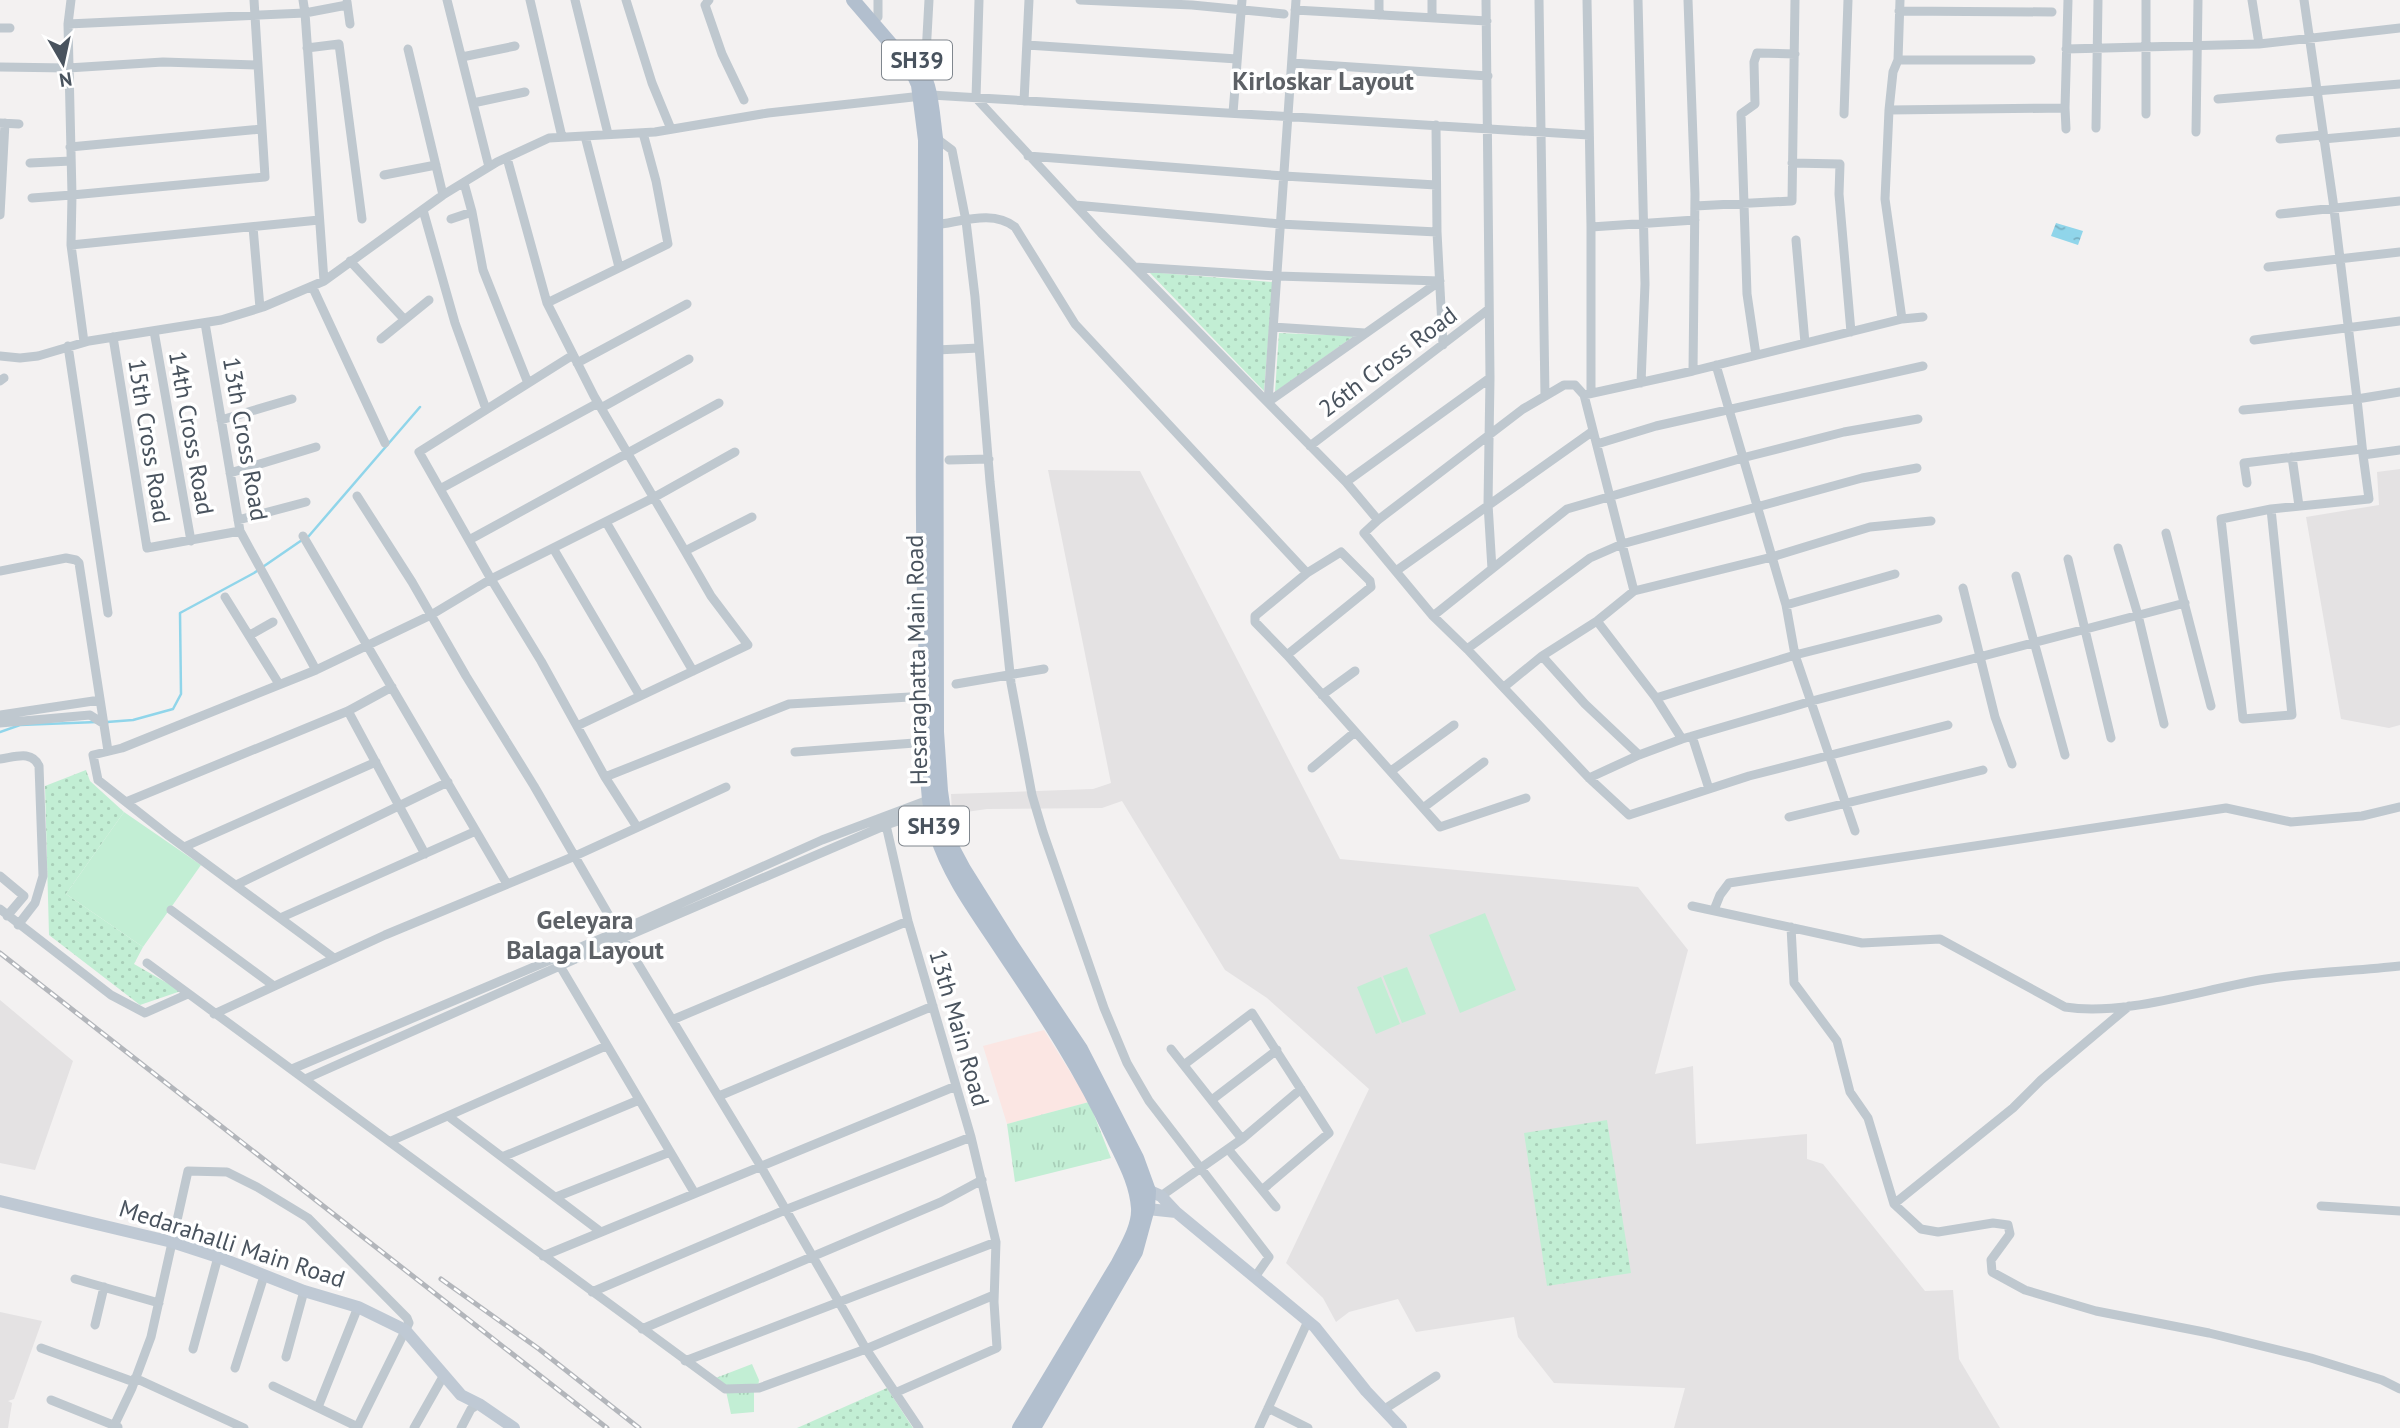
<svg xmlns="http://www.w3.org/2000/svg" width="2400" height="1428" viewBox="0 0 2400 1428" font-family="'PT Sans',sans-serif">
  <defs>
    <pattern id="grass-tufts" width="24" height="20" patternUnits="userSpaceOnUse" patternTransform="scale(1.75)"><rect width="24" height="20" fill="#c2eed4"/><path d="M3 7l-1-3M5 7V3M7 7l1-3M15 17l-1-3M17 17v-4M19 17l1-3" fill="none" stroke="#a8ceb8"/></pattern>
    <pattern id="park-dots" width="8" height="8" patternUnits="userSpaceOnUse" patternTransform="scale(1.75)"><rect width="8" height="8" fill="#c2eed4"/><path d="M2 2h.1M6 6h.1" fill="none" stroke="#a8ceb8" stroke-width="1.8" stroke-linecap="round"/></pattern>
    <pattern id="water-ripples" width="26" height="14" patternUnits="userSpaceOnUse" patternTransform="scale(1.75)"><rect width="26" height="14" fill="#90d5ea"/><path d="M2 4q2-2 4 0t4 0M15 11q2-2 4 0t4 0" fill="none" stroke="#78afc1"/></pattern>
  </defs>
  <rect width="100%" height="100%" fill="#f3f1f1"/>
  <!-- education -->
  <path fill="#e4e2e3" d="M2400 469V725L2389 728 2341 719 2306 517 2379 505 2377 472Z
    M1048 470 1140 471 1340 859 1638 887 1688 950 1655 1074 1693 1066 1696 1144 1807 1134V1159L1823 1164 1925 1291 1953 1290 1959 1359 2000 1428H1674L1685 1388 1554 1383 1518 1337 1514 1317 1416 1332 1398 1299 1349 1312 1336 1322 1323 1298 1286 1263 1369 1089 1267 998 1225 970 1122 801 1102 808 987 809 952 814 951 794 1093 789 1111 783Z
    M0 1000 73 1061 35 1170 0 1163Z
    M0 1312 42 1321 14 1399 8 1401 12 1403 8 1428H0Z"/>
  <!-- medical -->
  <path fill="#fbe6e3" d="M1044 1030 1089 1102 1007 1124 983 1046Z"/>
  <!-- grass -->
  <path fill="url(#grass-tufts)" d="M1089 1102 1111 1158 1015 1182 1007 1124Z
    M752 1364 759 1380 758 1387H726L713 1379Z
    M726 1391H754V1412L731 1414Z"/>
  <!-- park -->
  <path fill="url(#park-dots)" d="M1149 272 1273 282 1264 391Z
    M1279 333 1354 336 1275 392Z
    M86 770 90 781 124 812 66 894 143 947 134 964 181 991 140 1005 49 935 45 786Z
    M1607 1120 1631 1273 1547 1286 1524 1133Z
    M887 1388 913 1428H797Z"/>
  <!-- garden -->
  <path fill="#c2eed4" d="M124 812 201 865 143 947 66 894Z
    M1485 913 1516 990 1460 1013 1429 935Z
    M1407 967 1426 1014 1402 1023 1383 976Z
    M1381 977 1400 1024 1376 1034 1357 987Z"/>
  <!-- water -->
  <path fill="url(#water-ripples)" d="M2056 223 2083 231 2078 245 2051 236Z"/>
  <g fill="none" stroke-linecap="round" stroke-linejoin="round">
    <!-- stream -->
    <path stroke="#90d5ea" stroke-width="2.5" d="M308 537 420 407
      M107 722 133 720 173 709 181 694 180 613 254 573 302 540
      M0 732 20 725 97 722"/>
    <!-- street -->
    <path stroke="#bfc8cf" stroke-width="9" d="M254 0C258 59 261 118 265 177L72 195 68 24 305 13 324 281
      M303 0 305 13 347 5
      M447 0 489 167
      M530 0 562 137
      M575 0 608 134
      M626 0 652 83 671 129
      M709 0 705 5 722 54 744 100
      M979 0 976 98 1101 233 1346 482 1378 520
      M1080 0 1192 5 1284 14
      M1539 0 1545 396
      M1587 0 1591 227V393
      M1638 0 1645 284 1641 383
      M1688 0 1695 194 1693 371
      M1900 0 1898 60 1893 72 1889 110 1885 199 1902 319
      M2252 0 2259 44
      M347 2 350 24
      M1295 10 1487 21
      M1899 11 2052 12
      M1379 15V0
      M878 17V0
      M1432 18V0
      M68 24 71 0
      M0 28H10
      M1027 45 1237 59
      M307 48 339 44 362 219
      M408 49 443 195
      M2066 49 2259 44 2400 28
      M462 57 515 46
      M1898 60H2031
      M1292 63 1488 76
      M0 67 68 68 163 62 258 65
      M925 72 929 0
      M2218 99 2400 84
      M1024 101 1029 0
      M473 103 525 92
      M2065 108 2066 129
      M1889 110 2065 108 2068 0
      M1233 113 1242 0
      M1844 114 1848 0
      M2146 114V0
      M0 123 19 124
      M1436 125 1437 232 1443 345
      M2096 128 2098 0
      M2196 132 2198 0
      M585 136 619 267
      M936 138 952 150 966 221 975 297 990 482 1011 683 1032 795 1043 832 1104 1008 1127 1063 1149 1101 1269 1257 1255 1277
      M2280 139 2323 135
      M2323 139 2400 132
      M70 147 262 129
      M1028 156 1284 176 1436 185
      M507 158 547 303 594 396 685 551 711 596 748 645 577 726
      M30 163 71 161
      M1792 163 1840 164 1839 194 1851 332
      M384 175 436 165
      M464 183 472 212 483 270 528 383
      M32 198 72 195 71 245 319 220
      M1075 205 1280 224 1437 232
      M1695 206 1792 201 1795 0
      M423 210 455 323 486 409
      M2280 214 2400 201
      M0 215 5 123
      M451 219 472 212
      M935 225C961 222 993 209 1015 227L1075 324 1307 573
      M253 227 260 308
      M1591 227 1695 220
      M1796 240 1805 343
      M71 245 84 342
      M350 261 404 319
      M1135 267 1277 276 1440 281
      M2268 267 2400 252
      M312 286 385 443
      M547 303 668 244 656 181 643 133
      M1923 317 1902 319 1693 371 1584 395 1575 385H1564L1523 409 1378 520 1364 533 1433 616 1467 649 1589 778 1629 815 1749 776 1948 725
      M205 323 240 531 316 670
      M1273 327 1365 333
      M154 331 191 541
      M113 337 147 548 240 531
      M381 339 429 300
      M2254 340 2400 321
      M68 346 108 613
      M936 350 979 348
      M573 355 419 452 491 579 541 661 605 777 637 827
      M1756 355 1747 294 1741 114 1755 104 1754 62 1757 53 1795 54
      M0 356 20 358 38 356 89 341 221 320 263 307 324 281 443 195 497 162 549 138 655 132 768 113 931 95 1589 135
      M577 363 687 304
      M1716 365 1786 605 1795 655 1855 831
      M1490 378 1488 504 1492 569
      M0 381 4 378
      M2400 392 2357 399 2363 455 2400 450
      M1584 395 1634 591
      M1268 402 1296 0
      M1268 402 1440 281
      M601 408 689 359
      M2243 410 2357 399 2333 201 2304 0
      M221 420 292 399
      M1597 444 1656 426 1923 366
      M1310 446 1489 309
      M2292 457 2299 506
      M949 460 989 459
      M230 473 316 447
      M1346 482 1490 378 1486 0
      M2247 483 2244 463 2362 449
      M440 489 598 403
      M357 496 412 582 466 676 534 786 611 919 760 1165 866 1349 919 1428
      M2271 509 2221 519 2243 719 2292 715 2271 509 2369 499 2363 455
      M238 520 306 502
      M606 522 693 671
      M2166 533 2211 706
      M303 536 507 884
      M469 540 719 403
      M553 548 640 696
      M2118 548 2138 615 2164 724
      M685 551 752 517
      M2068 559 2111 738
      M0 571 66 558 76 560 79 563 108 751
      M1396 571 1593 431
      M2016 576 2065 755
      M1963 588 1995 717 2012 764
      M225 597 279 684
      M1786 605 1895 574
      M1433 616 1567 509 1746 457 1844 432 1918 419
      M1597 621 1656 698 1682 739
      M250 635 273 622
      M1467 649 1590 558 1622 544 1862 478 1917 468
      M1287 655 1371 587 1370 581 1341 552 1307 573 1255 616V622L1287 655 1440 827 1526 798
      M1542 656 1585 704 1639 755
      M956 684 1044 669
      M1504 687 1542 656 1597 621 1634 591 1772 557 1870 527 1931 521
      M1322 695 1355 671
      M1656 698 1795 655 1938 619
      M348 711 425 854
      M0 715 100 700
      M0 723 90 715 104 724
      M1692 736 1709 789
      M795 752 928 742
      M0 759C15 757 32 750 39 766L43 876 35 903 18 925
      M1312 768 1355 732
      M1391 771 1454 725
      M605 777 789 704 927 696
      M1589 778 1639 755 1682 739 1812 701 2185 603
      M126 802 348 711 392 687
      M1423 808 1484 762
      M1789 817 1983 770
      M886 825 908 921 971 1137 996 1242 994 1302 997 1348 897 1392
      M184 847 376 762
      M0 876 24 896 7 916
      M236 885 448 782
      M1692 906 1862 943 1940 939 2065 1007C2125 1017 2206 988 2266 979 2310 972 2356 971 2400 966
      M0 909 111 995 145 1013 188 994
      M171 910 274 986
      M1714 910 1720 895 1729 883 2226 808 2291 822 2362 816 2400 807
      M280 918 476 831
      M1791 927 1794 983 1837 1041 1850 1092 1868 1118 1894 1204 1921 1229 1938 1232 1993 1223 2008 1225 2010 1234 1991 1260 1992 1272 2025 1290 2096 1311 2209 1333 2311 1358 2382 1380 2400 1389
      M334 958 169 836 98 780 93 755 122 748 316 670 431 615 491 579 653 498 735 452
      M147 963 725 1389 759 1388 866 1349 994 1295
      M560 966 694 1192
      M214 1014 385 935 575 856 726 787
      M672 1020 908 921
      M1171 1049 1242 1139
      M1185 1064 1252 1013 1329 1133 1262 1190 1228 1149
      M292 1069 619 931 822 840 931 799
      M305 1079 623 938 886 825 934 809
      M719 1096 933 1006
      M1213 1099 1277 1050
      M448 1116 601 1232
      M391 1141 606 1046
      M502 1157 639 1100
      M1262 1190 1276 1207
      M1161 1196 1242 1139 1301 1089
      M556 1197 670 1152
      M1894 1204 2013 1108 2041 1080 2129 1006
      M2321 1206 2400 1211
      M543 1256 956 1086
      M75 1279 159 1303
      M592 1292 785 1210 971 1137
      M95 1325 104 1287
      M642 1329 941 1202 982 1180
      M41 1348 134 1382
      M193 1349 218 1257
      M286 1357 304 1291
      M685 1361 996 1242
      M235 1368 264 1276
      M135 1378 244 1428
      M273 1386 358 1427
      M51 1400 118 1427
      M318 1407 358 1307
      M1268 1408 1308 1428
      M1383 1410 1436 1376
      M113 1428 132 1388 151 1337 188 1171 227 1172 257 1187 308 1218 407 1318 409 1323 357 1428
      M414 1428 444 1375
      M461 1428 471 1409 479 1404
      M1259 1428 1308 1321"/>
    <!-- secondary -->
    <path stroke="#bfc9d4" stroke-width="12" d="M1141 1187 1161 1196 1176 1212 1315 1327 1366 1391 1401 1428
      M0 1201 172 1242 218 1257 304 1291 358 1307 405 1330 461 1395 479 1404 514 1428
      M1138 1208 1176 1212"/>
    <!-- primary -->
    <path stroke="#b2bfce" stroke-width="14" d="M853 0 909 65 918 85 925 140C925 324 919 508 927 692 929 738 922 789 936 834 950 879 981 918 1006 957 1045 1015 1083 1073 1112 1136 1123 1160 1136 1181 1138 1208 1139 1227 1126 1247 1118 1263L1019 1428
      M910 53C932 76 932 108 936 138L937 732 941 791 948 839 964 869 1011 944 1081 1049 1137 1158 1149 1191 1148 1208 1136 1252 1034 1428"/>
    <defs>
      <path id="rail" d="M0 953 607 1428
        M441 1279 539 1349 639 1428"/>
    </defs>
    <!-- rail casing -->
    <use href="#rail" stroke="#b3b6bb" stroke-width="5"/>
    <!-- rail -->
    <use href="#rail" stroke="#fff" stroke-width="2.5" stroke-dasharray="8" stroke-linecap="butt"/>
  </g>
  <g text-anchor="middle" stroke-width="7" stroke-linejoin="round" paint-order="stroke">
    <!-- shield labels -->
    <g fill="#fff" stroke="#80878e" stroke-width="2">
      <rect x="882" y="40.5" width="70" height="39" rx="5"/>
      <rect x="899" y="806.5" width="70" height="39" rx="5"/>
    </g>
    <g font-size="23" font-weight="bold" fill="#49535e">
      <text x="917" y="68">SH39</text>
      <text x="934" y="834">SH39</text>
    </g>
    <!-- street labels -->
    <g font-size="24" fill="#49535e" stroke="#fff">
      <text transform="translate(1388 362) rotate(-37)" y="8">26th Cross Road</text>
      <text transform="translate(191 433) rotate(80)" y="8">14th Cross Road</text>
      <text transform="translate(245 439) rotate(80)" y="8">13th Cross Road</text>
      <text transform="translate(149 441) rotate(81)" y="8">15th Cross Road</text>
      <text transform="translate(917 660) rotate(-91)" y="8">Hesaraghatta Main Road</text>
      <text transform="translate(959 1028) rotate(74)" y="8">13th Main Road</text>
      <text transform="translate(232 1244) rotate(18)" y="8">Medarahalli Main Road</text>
    </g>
    <!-- neighbourhood labels -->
    <g font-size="26" font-weight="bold" fill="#5d6166" stroke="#fff">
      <text x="1323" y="90">Kirloskar Layout</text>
      <text x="585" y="929">Geleyara<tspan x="585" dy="30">Balaga Layout</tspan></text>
    </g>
  </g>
  <!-- north arrow -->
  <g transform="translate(63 63) rotate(171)" stroke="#ffffff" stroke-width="5" paint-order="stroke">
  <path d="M0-5L12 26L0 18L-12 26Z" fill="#49535e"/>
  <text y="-10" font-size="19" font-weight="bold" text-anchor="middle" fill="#49535e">N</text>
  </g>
</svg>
